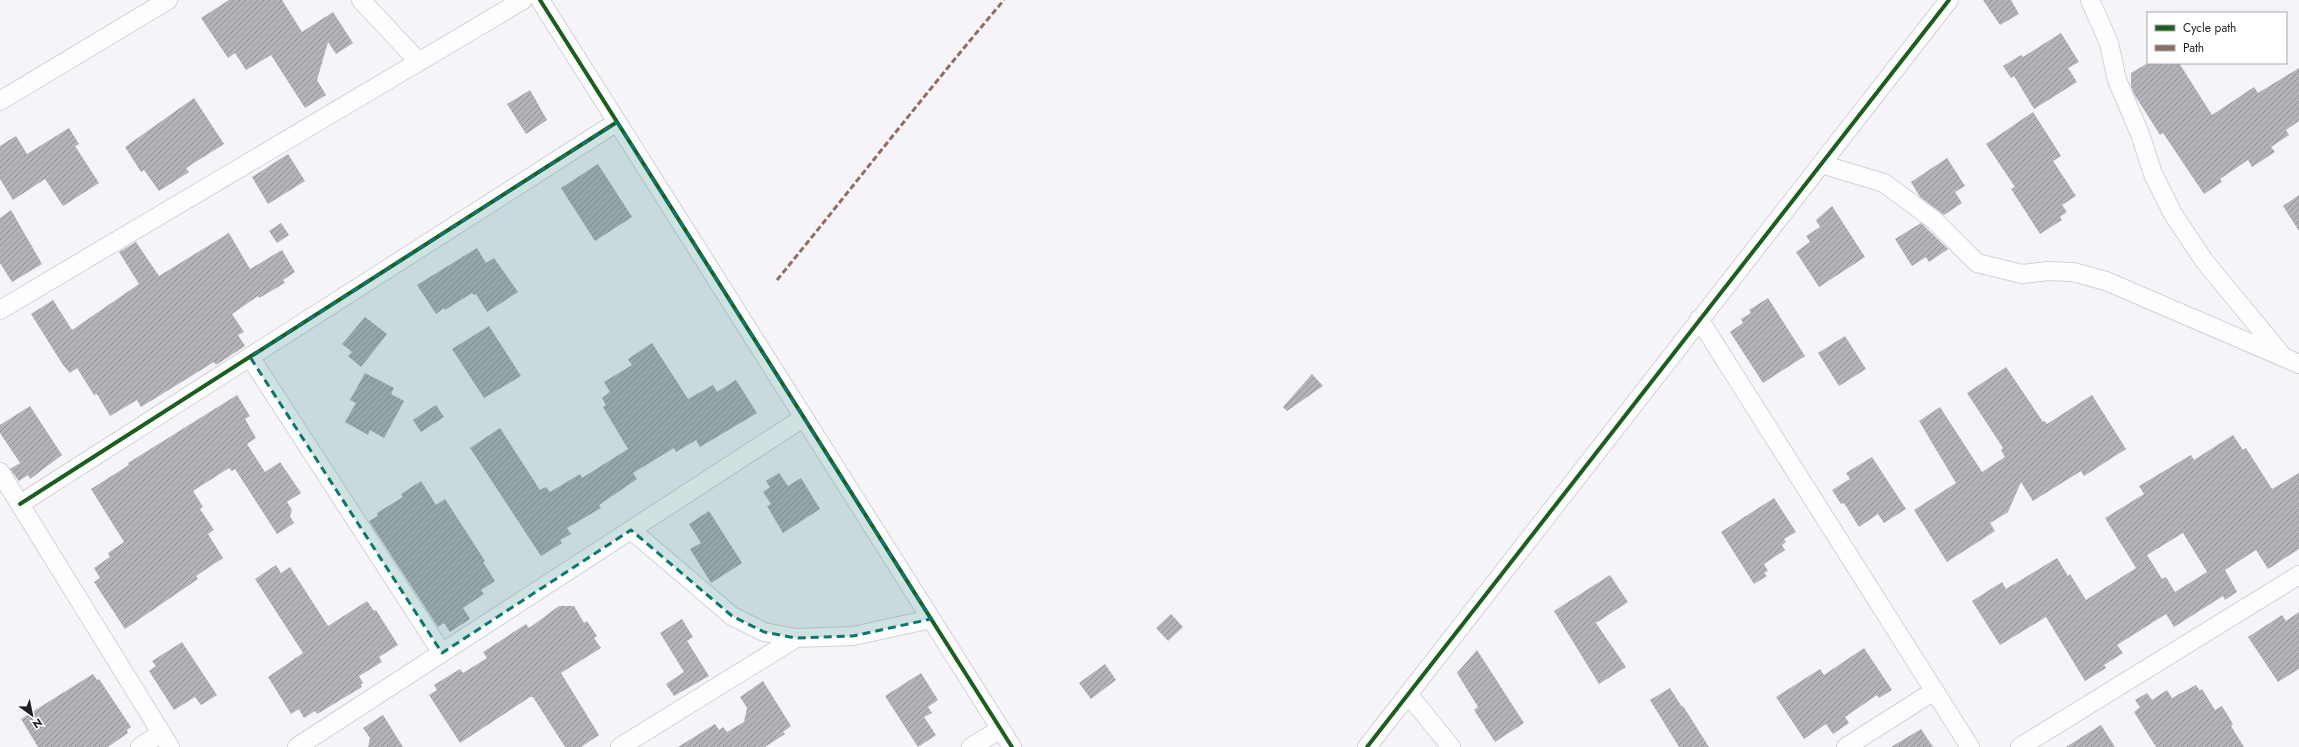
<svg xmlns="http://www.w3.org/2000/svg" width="2299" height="747" viewBox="0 0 2299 747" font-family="Jost,sans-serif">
  <defs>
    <pattern id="building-hatch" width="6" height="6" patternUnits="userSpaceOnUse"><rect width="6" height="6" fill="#b6b2ba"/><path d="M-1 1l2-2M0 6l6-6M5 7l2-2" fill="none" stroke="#949097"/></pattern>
  </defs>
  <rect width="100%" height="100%" fill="#f6f3f9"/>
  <!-- building -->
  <path fill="url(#building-hatch)" fill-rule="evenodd" d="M229 0H282L302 32 333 12 353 43 336 54 328 42 317 80 326 95 305 108 271 55 246 70 235 53 228 58 201 18Z
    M1983 0H2011L2019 14 2000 25Z
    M2061 33 2079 62 2068 68 2077 82 2034 109 2014 76 2011 78 2003 66 2021 55 2023 57Z
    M2148 63H2179L2212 115 2254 87 2258 93 2299 68V121L2286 130 2289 135 2271 147 2275 152 2252 167 2248 160 2220 179 2222 182 2204 194 2163 133 2160 135 2134 94 2131 86V73Z
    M530 90 547 120 526 134 507 104Z
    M194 98 224 144 186 168 189 172 159 191 144 170 141 172 125 147Z
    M2033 112 2061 156 2053 161 2076 196 2062 205 2067 212 2060 217 2062 220 2040 234 2011 189 2015 187 1986 144Z
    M69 128 79 144 75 146 99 183 63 206 45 179 13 200 0 179V146L16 136 27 154Z
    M288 154 305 181 268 204 252 177Z
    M1947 158 1965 186 1955 192 1962 203 1944 215 1920 197 1911 182Z
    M598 164 632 217 595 241 561 188Z
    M2299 195V231L2283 206Z
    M1832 206 1865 257 1819 287 1796 252 1810 242 1806 236 1820 227 1816 220Z
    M11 210 42 264 12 282 0 263V218Z
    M281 223 289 235 277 243 269 231Z
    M1921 223 1948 249 1929 262 1926 257 1912 266 1895 239Z
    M229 233 250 269 282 250 295 272 283 280 285 283 259 298 258 296 232 314 244 332 238 335 245 346 216 365 214 362 141 407 137 400 110 416 97 394 94 395 77 368 70 373 63 365 31 314 53 300 72 330 139 284 119 252 136 242 159 276Z
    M477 248 486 263 494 258 518 292 487 312 476 294 474 295 472 293 445 310 444 308 436 314 417 285Z
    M1768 298 1805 356 1763 383 1730 332 1743 323 1741 319 1751 313 1749 310Z
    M365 317 387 334 361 367 348 356 352 352 342 344Z
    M489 326 521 376 484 398 452 349Z
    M1845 336 1866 369 1839 386 1818 353Z
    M652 343 688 399 713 385 717 392 736 380 757 413 700 447 696 440 676 452 674 448 633 473 637 479 599 505 601 508 567 528 571 534 560 540 562 543 541 556 470 448 500 428 540 490 546 487 550 492 580 474 582 478 628 449 603 407 606 405 602 398 610 392 604 382 632 365 628 359Z
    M2006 367 2043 422 2045 421 2047 424 2092 395 2126 449 2084 476 2081 471 2033 501 2021 482 2008 512 1990 523 1995 531 1947 562 1914 510 1956 483 1919 421 1940 407 1982 472 2005 457 2001 450 2003 448 1967 393Z
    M365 373 394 388 391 394 404 401 384 438 370 430 368 435 345 422 356 403 350 400Z
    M1312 374 1323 386 1287 411 1283 407Z
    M237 395 250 416 245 419 256 438 247 444 265 472 280 462 301 493 287 502 292 510 290 516 294 523 277 534 235 469 232 471 229 468 193 491 203 507 200 509 214 530 208 534 223 558 196 576 198 579 125 629 94 582 100 578 94 568 110 557 108 553 124 542 91 489 129 465 128 463Z
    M436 405 444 417 421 432 413 420Z
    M30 406 62 455 30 479 28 475 19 481 10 469 20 463 0 433V425Z
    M2233 435 2243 450 2246 448 2272 489 2299 473V549L2268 569 2256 550 2225 570 2237 592 2225 600 2223 596 2174 627 2166 614 2117 645 2123 653 2104 665 2106 668 2085 681 2046 617 2000 645 1972 601 2002 582 2006 589 2057 558 2068 576 2070 574 2086 600 2136 568 2105 518 2144 494 2139 486 2191 455 2194 460ZM2183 533 2207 572 2175 592 2166 577 2162 579 2147 555Z
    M1872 457 1906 509 1884 523 1878 514 1859 527 1844 503 1841 504 1832 490 1850 479 1846 473Z
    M779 473 788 486 801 478 820 509 783 533 767 506 771 504 763 492 770 487 766 481Z
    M421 481 436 505 445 499 485 561 483 562 495 581 481 590 484 594 463 608 470 619 450 632 444 623 438 627 369 521 378 516 377 513 403 497 401 494Z
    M1774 498 1796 532 1784 539 1786 542 1782 545 1785 550 1764 564 1768 571 1764 573 1767 576 1754 584 1721 532Z
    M709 511 742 563 711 583 690 549 701 543 689 524Z
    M276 565 281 573 290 567 328 626 367 601 374 611 376 610 398 645 379 657 382 662 359 676 363 683 361 684 362 687 317 714 315 711 304 718 299 709 291 714 268 677 303 653 255 579Z
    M1610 575 1628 602 1596 623 1626 667 1599 684 1554 611Z
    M559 606H574L584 623 587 621 597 636 594 638 601 648 561 673 599 735 581 747H565L533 697H530L460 743 429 695 437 690 434 685 460 669 463 673 487 658 483 652 526 624 529 628Z
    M2299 612V669L2278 682 2248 637 2282 615 2286 621Z
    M1171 614 1183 627 1168 641 1156 628Z
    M682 619 693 637 687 641 709 676 674 696 666 684 684 672 660 633Z
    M182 642 217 695 201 705 195 697 174 710 149 671 156 666 152 661Z
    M1864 648 1892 690 1879 698 1877 695 1845 717 1849 723 1833 734 1826 724 1804 739 1776 697 1820 669 1824 675Z
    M1477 650 1524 723 1495 742 1474 710 1478 707 1457 673Z
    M1105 664 1116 680 1091 699 1079 683Z
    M921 673 938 700 928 707 932 713 924 717 936 735 918 747 885 696Z
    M93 674 97 680 99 679 131 727 127 730 128 733 108 747H38L21 719Z
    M763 681 791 726 783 732 785 734 765 747H678L715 724 719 730 723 727 727 732 744 722 747 708 740 697Z
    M2196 685 2200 691 2202 689 2215 710 2222 706 2233 724 2231 726 2244 747H2156L2134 712 2140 707 2135 700 2147 693 2152 700 2167 690 2172 698Z
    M1670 688 1682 707 1683 706 1709 747H1679L1650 700Z
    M383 715 403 747H368L370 738 363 728Z
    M2101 725 2115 747H2066Z
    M1921 729 1933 747H1891Z"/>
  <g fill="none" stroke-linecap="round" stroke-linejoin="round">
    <defs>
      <path id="minor" d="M361 0 419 62
        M540 0 1012 747
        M2090 0 2109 43 2117 80 2140 134 2153 174 2173 214 2205 262 2281 354
        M0 101 168 0
        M1821 164 1884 183 1934 220 1977 263 2022 274 2048 271 2073 272 2106 281 2299 364
        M0 310 523 0
        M1699 319 1970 747
        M250 357 442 653
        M0 472 170 747
        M20 504 617 122
        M631 530 732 616 764 632 796 638 853 636 931 619
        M1408 694 1451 747
        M140 747 161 733
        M297 747 803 418
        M620 747 796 638
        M971 747 1001 729
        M1367 747 1949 0
        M1846 747 1934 691
        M2020 747 2299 575"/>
    </defs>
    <!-- minor casing -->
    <use href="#minor" stroke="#d4d0d7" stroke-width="20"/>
    <!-- minor -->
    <use href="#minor" stroke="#fefdfe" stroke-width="18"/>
    <!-- quiet -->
    <path stroke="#8d6e63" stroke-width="3" stroke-dasharray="6 3" stroke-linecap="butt" d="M777 280C853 187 926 92 1004 0"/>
    <defs>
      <path id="cycleway" d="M540 0 1012 747
        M20 504 617 122
        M1367 747 1949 0"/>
    </defs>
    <!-- cycleway casing -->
    <use href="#cycleway" stroke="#fff" stroke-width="6"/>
    <!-- cycleway -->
    <use href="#cycleway" stroke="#1b5e20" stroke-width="4"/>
  </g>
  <!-- marked area -->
  <path fill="#0f766e" fill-opacity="0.2" stroke="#0f766e" stroke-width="3" stroke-dasharray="8 5" stroke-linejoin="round" d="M617 122 931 619 853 636 796 638 764 632 732 616 631 530 442 653 250 357Z"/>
  <!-- legend -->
  <rect x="2147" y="12" width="140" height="52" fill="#ffffff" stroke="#a7a5a9"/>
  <rect x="2155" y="25" width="20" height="6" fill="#1b5e20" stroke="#a7a5a9"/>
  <text x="2183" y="32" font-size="12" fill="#231f28">Cycle path</text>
  <rect x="2155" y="45" width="20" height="6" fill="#8d6e63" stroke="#a7a5a9"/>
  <text x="2183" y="52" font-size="12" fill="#231f28">Path</text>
  <!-- north arrow -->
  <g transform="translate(32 715) rotate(147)" stroke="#ffffff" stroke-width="3" paint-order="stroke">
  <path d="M0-3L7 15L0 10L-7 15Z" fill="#231f28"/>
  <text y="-6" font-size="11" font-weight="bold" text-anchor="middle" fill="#231f28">N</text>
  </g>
</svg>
